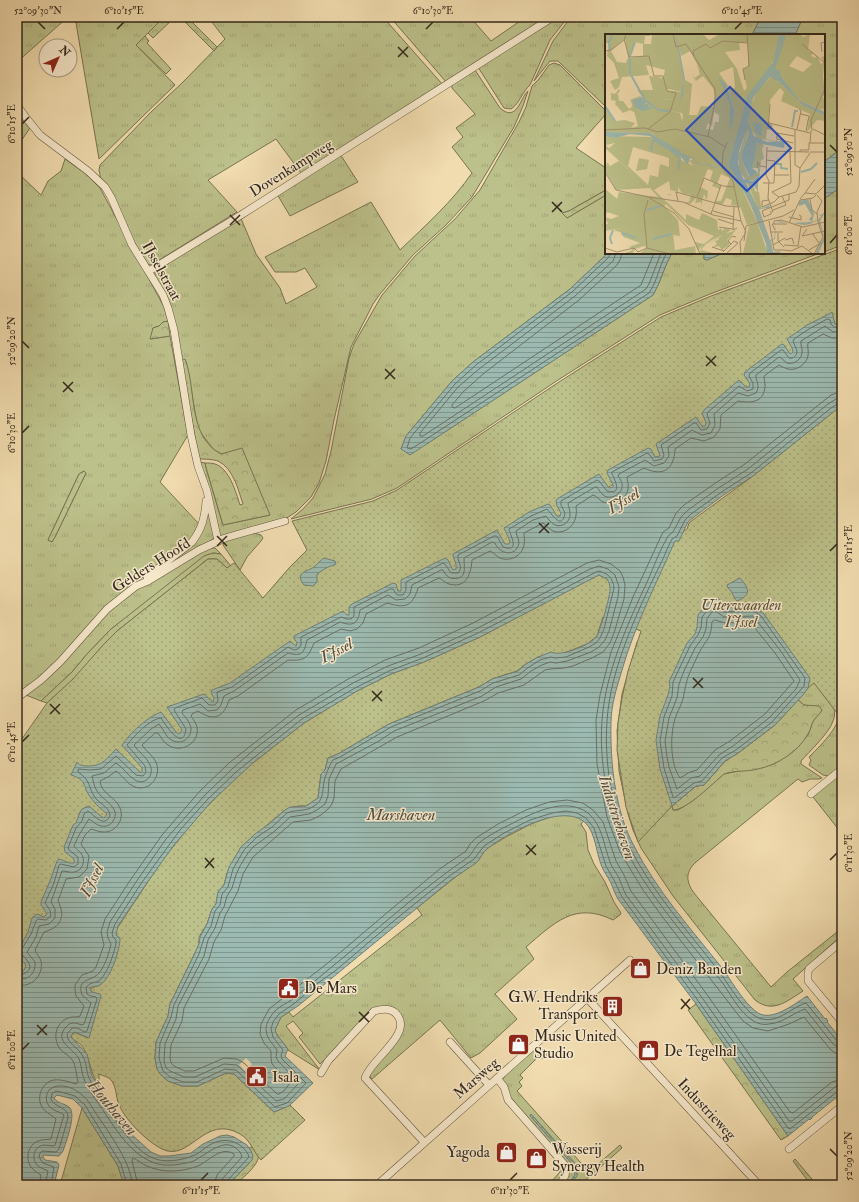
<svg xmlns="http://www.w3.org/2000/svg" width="859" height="1202" viewBox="0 0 859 1202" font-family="'IM FELL Double Pica',serif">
  <defs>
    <pattern id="grass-tufts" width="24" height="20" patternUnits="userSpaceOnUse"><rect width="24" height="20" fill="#bcc08a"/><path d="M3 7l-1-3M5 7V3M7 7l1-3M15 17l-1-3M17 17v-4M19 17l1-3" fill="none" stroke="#a2a576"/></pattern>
    <pattern id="forest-crowns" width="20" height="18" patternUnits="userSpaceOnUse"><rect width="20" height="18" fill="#bcc08a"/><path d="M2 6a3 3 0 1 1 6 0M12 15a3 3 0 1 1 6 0" fill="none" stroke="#a2a576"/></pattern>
    <pattern id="park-dots" width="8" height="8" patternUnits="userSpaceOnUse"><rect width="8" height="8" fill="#bcc08a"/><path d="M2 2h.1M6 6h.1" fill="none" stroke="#a2a576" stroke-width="1.8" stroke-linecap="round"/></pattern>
    <pattern id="water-rules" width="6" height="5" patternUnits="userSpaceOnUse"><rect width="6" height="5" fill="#9cbab1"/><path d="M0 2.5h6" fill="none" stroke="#80978f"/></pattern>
  </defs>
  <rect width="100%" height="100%" fill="#f1dcaf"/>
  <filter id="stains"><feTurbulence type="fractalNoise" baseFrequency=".005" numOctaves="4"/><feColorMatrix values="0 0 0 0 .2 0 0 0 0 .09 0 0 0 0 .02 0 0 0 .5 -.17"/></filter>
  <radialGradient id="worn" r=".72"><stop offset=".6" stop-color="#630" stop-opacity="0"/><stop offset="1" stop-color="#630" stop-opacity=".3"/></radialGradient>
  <!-- grass -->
  <path fill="url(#grass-tufts)" stroke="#787452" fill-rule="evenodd" d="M17 17H68L17 62Z
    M75 17H164L136 45 175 85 99 159Z
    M208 17H383L443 85 301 173 276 139 208 180 237 212 151 265 146 264 101 180 99 170 100 165 151 112 182 83 225 39Z
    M390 17H470L491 41 526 17H550L447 83Z
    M556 17H568L550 40 530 85C522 92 520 103 511 109L504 108 478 67Z
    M571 17H761L752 35H606V107L558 61H550L534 81 553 41Z
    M803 17H839L840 51 842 60V148L824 162V35H795Z
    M554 63 560 65 606 111V114L576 148 606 168V190L569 211 562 213 567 218 606 195V253H608L570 289 473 362 452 381 406 436 401 449 428 443 653 295C661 282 664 266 672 253H704V259L707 260 723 253H820L710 294 660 315 558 380 397 488 372 499 291 519 303 509 313 498 325 474 331 451 349 358 354 344 382 295 415 256 455 219 480 190 519 122 526 107 532 86 539 79 549 65Z
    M475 70 500 108C517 123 520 98 528 91L523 106 514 127 472 197 446 225 413 255 380 294 373 304 351 347 334 420 326 461 319 483 311 497 296 512 285 519 220 537 200 462 205 463 207 471 223 525 270 515 222 454 214 450 198 429 186 361H181L155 276V270L240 216 256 254 280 288 286 304 317 287 305 268 296 272H275L265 257 371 202 400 250C426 225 452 202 472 173L452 147 463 137 456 128 475 114 452 88V83Z
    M17 110 30 128 17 147Z
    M340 154 358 182 290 216 277 194Z
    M65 159 85 173 100 188 164 307 168 321 163 322 159 326 153 328 151 339 170 336 188 435 160 482 199 524 190 540 119 596 44 674 17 695V172L41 195 48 181 61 171ZM84 471 86 473 55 537 52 542 48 540 79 474Z
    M842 186V245L824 252V199Z
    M842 411V765L828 776 823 775 809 765 811 760 809 757C818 748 841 726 839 713 838 709 835 705 833 701 834 708 836 715 833 721 830 732 810 751 801 761V764L822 778 819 779H810L802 782 798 779 696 862C685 872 686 882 694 893L771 987 787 972 842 928V935L793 979 803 991C787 1001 773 1014 755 1000L673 896 641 848 633 830 628 814 619 771 617 731 622 694 637 642ZM803 695 798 700 804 705 822 710 813 721 808 735 794 751 774 764 724 774 691 802 678 810H673L672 806Z
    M207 502 214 537 212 540 148 580 195 540Z
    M250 532 261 535 263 538 261 541 247 557 240 570 223 545 224 541Z
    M210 548H215L221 554 213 553 111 629 87 654 72 672 41 701 26 695 116 604C145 582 178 564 210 548Z
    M842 772V828L839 830 813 797Z
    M566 815 576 816 584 821 581 824 586 832 588 850 594 864 605 882 614 902 621 913 620 915 613 920C575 901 554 923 526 947L534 959 495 994 517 1019 480 1053 471 1058 440 1020 372 1079 370 1077V1071L402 1022 384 1006 320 1064 299 1037 303 1033 293 1021 286 1026 320 1070 288 1050C285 1043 277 1038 275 1030L281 1017 289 1012 293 1017 422 915 417 908 458 875 477 862 486 849 506 837 531 824 553 816Z
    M538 1047 543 1050 547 1055 543 1059 539 1056 520 1075 523 1078 519 1082 522 1086 517 1091 589 1172 620 1145 622 1148 580 1185H568C565 1181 567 1176 569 1171L510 1097 502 1080 512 1067ZM531 1114 574 1162 578 1173 570 1183 576 1173 574 1166 532 1118 530 1116Z
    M82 1108 118 1166 124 1185H60Z
    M558 1162 562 1165 563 1176 554 1184 551 1182 560 1172 559 1168 556 1164Z"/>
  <!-- forest -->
  <path fill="url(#forest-crowns)" stroke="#787452" d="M164 17H175L153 38 148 33Z
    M180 17H187L217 47 214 51Z
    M145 36 149 41 147 43 171 69 166 74 136 45Z
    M606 190V195L567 218 562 213 569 211Z
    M168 321 170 336 150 339 153 328 159 326 163 322Z
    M185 359C197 390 187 436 221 454L242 448 270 515 223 525 207 471 205 463C208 463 213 463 215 464 229 468 236 492 240 505L243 504C238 489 233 468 218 461 212 459 204 459 199 459L181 361Z
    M84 471 86 473 55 537 52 542 48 540 79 474Z
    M213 553 221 554 231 566 227 568 217 559H208L117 631 104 644 74 679 47 703 41 701 72 672 87 654 111 629 204 556Z
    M798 700 804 705 819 706 822 710C820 714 816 717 814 720 811 724 811 730 808 734 798 752 777 765 758 769 747 772 735 770 724 774 713 783 687 810 673 810L672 806 696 786 704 785 725 761 738 753 775 725Z
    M696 1004 788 1136 781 1140 688 1010Z
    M251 1147C272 1156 243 1177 235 1185H228L252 1160 251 1151 249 1148Z
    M795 1159 817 1185H811L793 1161Z"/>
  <!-- park -->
  <path fill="url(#park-dots)" stroke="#787452" d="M842 248V322L706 426 660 456 609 487 507 546 402 597 17 995V746L47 703 73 679 104 644 117 631 208 559H217L227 568 234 563 263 598 289 568 307 550 292 521 373 501 397 490 559 382 661 317 711 296Z
    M842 405V714L840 717 814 683 808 688 775 725 738 753 725 761 704 785 696 786 672 806 638 842 626 807 617 750 618 723 622 698 628 671 641 631 603 617 597 636 587 644 562 654 538 657 526 664 517 671 492 679 479 687 389 724 338 754 328 758 325 770 321 774 318 798 306 806H298L285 810 241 847 227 873 224 885 218 892 216 904 212 909 207 924 199 937V944L195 953 170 1004 168 1016 156 1042 155 1058 157 1069 160 1074 168 1081 182 1086H198L226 1073 234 1074 274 1112 290 1105 305 1120 261 1160C253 1152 251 1140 240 1134 204 1113 190 1163 162 1149 146 1141 123 1118 118 1102 116 1096 116 1087 112 1081 109 1077 104 1076 99 1074V1080L97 1082C88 1070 90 1045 73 1040L71 1036 74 1032 88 1038 92 992 90 989 101 984 118 937 116 935V930L161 862 196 818 239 774 304 723 357 691 391 674 424 662 480 637 594 577 599 575 611 581 687 529 689 523 694 519 753 476Z"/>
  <!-- water -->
  <path fill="url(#water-rules)" stroke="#728075" d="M761 17H803L795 35H752Z
    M842 148V186L824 199V162Z
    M608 253H672C664 266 661 282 653 295L410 455 401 449 406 436 452 381 473 362 570 289Z
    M704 253H723L707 260 704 259Z
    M842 308V405L753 476 725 494 694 517 688 522 679 541H675C656 584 635 625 622 670 617 687 611 705 611 723 610 762 615 811 634 846 657 891 691 929 722 968 731 980 749 1012 763 1015 777 1018 796 1003 807 996L825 1019 826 1018 828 1021 827 1022 842 1040V1093L812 1117V1118L810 1120 809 1119 788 1136 696 1004 618 899C615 894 613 888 611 883 608 877 604 872 602 867 597 855 596 840 590 829 572 796 507 833 487 849 482 852 481 859 476 863 468 869 459 874 451 880L298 1006 281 1017 275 1030 277 1035 288 1049 285 1056 313 1083 289 1106 274 1112 234 1074 226 1073 198 1086H182L168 1081 160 1074 157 1069 155 1058 156 1042 168 1016 170 1004 195 953 199 944 200 937 207 924 212 909 216 904 218 892 224 885 229 867 241 847 255 834 269 824 285 810 290 807 306 806 318 798 321 774 325 770 328 758 338 754 389 724 479 687 492 679 518 671 526 664 538 657 551 652C561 657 591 645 597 636 600 631 611 594 610 588 610 585 609 582 607 579L599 575 480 637 424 662 391 674 357 691 304 723 254 762 211 802 174 845 144 887 118 926 116 935 120 938C120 950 111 978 100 985 98 987 94 986 91 987L90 989 92 992 100 994 101 996 89 1038 74 1032 71 1036 72 1038 87 1054 92 1076 121 1121 131 1134 151 1152 160 1156H169L191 1153 203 1144 220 1136 227 1135 234 1137 247 1145 251 1151 253 1156 252 1160 228 1185H124L118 1166 82 1108 73 1099 57 1095 54 1098C58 1104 65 1103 70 1108 76 1116 66 1142 63 1151L59 1156 43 1155V1157L45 1160 57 1162 59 1165 54 1185H17V968L22 971 24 970 26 965 17 956V952L28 932 32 918 37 914 44 917 47 914 41 905V902L50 881 57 861 59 859 70 863H74V859L65 852 64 847 73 825 76 823 80 812 82 809 89 806 102 817 104 818 107 814C101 809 95 804 91 798 82 787 88 780 71 775L77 762C80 766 84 766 89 766 103 766 107 758 116 749L141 773 142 772V768L122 745C131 732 146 718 161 712L176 732 179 734 182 730 167 707 204 694 213 702 214 698 211 693 212 690 230 683 290 641 296 646 297 643 294 638V636L343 611 347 615H349V607L352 604 393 583 396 584 398 591H401V580L445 558 448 560 453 570 456 569C457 563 453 559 453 554L495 531 497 530 505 544H509L510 541 504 528 529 512 548 504 550 505 557 516H560L561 513 557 506 556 501 557 499 599 474 609 488 613 487V485L607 473 608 470 648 448 651 449 655 457 660 456 656 444 696 417 702 426H705L706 423 702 413 705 409 739 380 746 387H749L750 384 744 375 745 372 782 344 784 345 790 354 793 352 792 348 787 339 807 325 829 314 832 312 835 324H839L837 311Z
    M324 558 335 561 336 564 326 568 317 574V582L313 586 304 585C294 572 307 572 314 567 318 564 320 560 324 558Z
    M740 578C749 588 752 595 737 601 733 598 733 591 728 588L727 585Z
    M716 598C723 600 722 603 725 608L754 606 764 614 810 678 808 688 803 695 775 725 738 753 725 761 704 785 696 786 672 806 660 769 656 740 660 716 668 695 670 686 669 682 687 643 695 634 697 627 698 615 706 605Z
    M531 1114 576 1166 577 1176 571 1184 570 1183 575 1175 574 1166 532 1118 530 1116Z"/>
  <!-- pier -->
  <path fill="#f1dcaf" d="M246 1058 252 1064 245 1071 239 1065Z"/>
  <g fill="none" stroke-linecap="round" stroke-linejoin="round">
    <!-- shore -->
    <path stroke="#687166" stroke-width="1" d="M610 253 609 257 572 292 476 365 455 384 410 438 407 448 411 449 425 440 649 293C658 280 659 265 667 253
      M616 253 613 261 575 296 479 369 458 387 420 433V436H423L646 289 649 284 661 253
      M622 253 620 260 617 265 579 300 483 374 463 392 452 405V407L455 408 641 285 654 253
      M842 391 831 395 745 464 717 482 684 505 676 513 669 528 663 532 633 597 620 630 611 652 600 695 596 720 597 764 607 817 620 852 643 890 664 919 743 1021 753 1028 768 1031 789 1024 804 1017 830 1049 835 1053 842 1054
      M842 397 836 399 828 404 748 469 720 487 688 510 681 517 673 532 668 536C660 550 654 566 648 580 628 623 605 673 602 721 600 746 603 772 608 796 612 815 617 833 626 850 646 889 674 923 701 956 709 966 717 975 724 985 732 997 740 1012 752 1020 757 1024 764 1025 769 1024 783 1023 793 1013 805 1009L833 1044 838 1047 842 1048
      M842 402 839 403 831 408 751 473 723 491 691 514 685 520 677 536 672 539C667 548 664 558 659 567 637 612 610 670 607 721 604 761 612 812 630 848 653 893 688 931 718 970 728 983 746 1016 762 1019 779 1023 792 1007 806 1003L837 1041 842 1042
      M716 603H719L721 610 724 612 752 610 761 616 805 678 804 686 772 722 736 750 722 758 702 781 694 783 674 798 673 797 664 768 660 741 664 717 672 696 673 682 690 646 698 635 701 628 702 617 710 607Z
      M714 610 724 617 753 616 780 650 800 680 796 689 769 718 733 746 719 755 700 776 691 778 677 789 669 767 667 757 665 741 669 718 677 698 679 684 684 671 695 648 703 637 706 629 707 619Z
      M715 620 725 623 750 622 775 653 794 681 765 714 730 741 715 750 697 770 690 772 680 778C670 764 670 735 675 719 677 712 681 706 683 699 685 689 686 681 690 672 693 666 696 659 699 653 706 639 711 640 712 622Z
      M17 972 23 974C38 968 25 959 20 952L31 934 36 921 38 919 46 920 51 916 50 910 45 903 54 883 59 865 61 864 74 867 78 864V857L69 850 68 848 76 828 82 821 84 814 88 811C95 816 104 828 110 816 110 808 101 804 96 799 88 788 91 780 78 772V769L90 770 101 769 116 756 136 775 143 776 146 772 145 766 127 745C134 736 150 719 161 718 165 724 183 753 186 729L174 710 175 708 202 698 209 705H215L218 701 217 692 232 687 288 647 294 650 298 649 301 645V637L341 617 347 619H351L354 616V607L390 589H393L397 595H403L406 590V582L443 563 445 564 451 573H458C464 567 457 562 458 555L494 536H497L503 547C521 553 510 535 509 529L531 516 547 509C552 514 562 531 565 513L561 505V501L597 480 599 481 607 491C622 495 616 482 612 474V472L647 453 649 454 654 461 662 459 664 455 661 445 694 423H696L701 430 707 429 710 423 707 414 708 412 739 386 747 391 753 389V383L749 376 750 373 781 350H783L789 358C793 359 797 356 797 351L793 341 794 339 809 329 827 319 830 320 831 324 834 327 839 328 842 326
      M17 978C28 982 36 973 35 962L27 952 36 937 39 926 49 924 55 918V909L51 902 62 871C66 871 70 873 75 872 83 870 86 860 81 853 79 851 76 849 74 846 78 836 83 828 89 819 93 821 97 826 102 826 106 827 111 825 113 821 122 808 102 800 97 791 94 787 93 780 92 776L104 773 116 763C123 767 128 776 135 780 145 786 155 775 150 765 147 757 138 752 134 745L151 729 159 724C163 729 166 736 170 739 179 746 191 740 191 729 191 723 185 717 182 713L183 710 200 704 208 711 217 710 221 705 224 696 234 691 288 653C302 657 304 653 307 640L340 622C354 627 358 623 360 610L388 595 396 600 405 599 410 594 412 585 441 570H443L446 575 450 578C468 581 464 568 464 558L492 542 495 543C499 554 516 558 519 543 519 539 516 535 516 531L533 520 546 516C548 519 551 523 555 525 563 528 571 521 570 513 570 509 568 506 568 503L595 487H597C599 490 601 493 603 495 609 500 620 496 622 488 623 484 621 480 618 476L619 474 645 460 654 466 664 463 669 456 668 447 692 430 702 435 711 433 715 425 714 414 738 393 748 396 756 393C761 384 755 381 756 375L779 357C782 358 784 361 787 363 793 365 801 360 802 353 803 349 800 345 801 341L825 326 833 332H842
      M17 985C31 988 44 976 41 961 40 957 36 954 35 950L44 932C61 927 66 917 58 901L66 879 79 877 87 869 89 856 81 844 85 835 91 829C95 830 99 832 103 832 115 833 125 820 120 808 116 797 101 794 100 781L108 777 116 771C123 776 127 784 135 787 150 792 162 776 156 762 153 756 146 751 142 745L155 733H158C161 737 163 742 168 745 181 754 200 743 197 727 196 723 193 719 191 716L192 714 198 711C214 722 224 717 229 700L238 696 288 660C305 661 308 658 314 643L341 629 350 631 357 629 363 623 366 614 387 603C404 608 412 608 418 588L439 578C442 579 445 583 449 584 467 589 471 573 472 560L490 551C493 552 496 556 500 558 510 562 522 556 524 545 525 541 524 536 524 533L543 523C546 525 549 529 553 531 564 535 575 526 576 515 577 512 576 509 576 506L593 495C597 496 599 500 603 502 613 506 626 500 628 489 629 485 627 480 627 477L644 468C663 477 674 470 675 449L691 438 704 441 714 437 720 429 721 415 738 401C751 403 764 403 765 386 765 382 764 379 764 376L779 365C781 366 784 368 788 369 796 371 806 365 808 356 809 351 807 347 808 343L823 334 832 338H842
      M39 1185 41 1175C38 1173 34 1171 31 1167 25 1158 28 1145 38 1141 43 1139 47 1140 51 1139L56 1119C52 1115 46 1113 42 1107 36 1097 42 1082 54 1080 61 1079 70 1082 76 1084L78 1082C77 1077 75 1064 73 1061 70 1056 65 1054 61 1050 52 1040 55 1023 68 1018 72 1016 77 1018 80 1016L84 1006 76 996 75 990V985L82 975 93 971 96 967 104 945 101 932 105 919 131 879 162 835 200 791 229 763 296 710 350 678 385 660 419 648 473 623 587 563 599 560 611 564 620 571 623 577 625 585 624 599 614 633 610 643 603 652 594 657 573 666 564 668 550 669 545 670 524 685 498 693 484 701 397 737 341 769 335 781 334 798 332 804 328 809 321 815 311 820 293 822 253 857 243 874 238 891 225 916 221 930 214 942 209 959 184 1008 182 1021 171 1045 170 1058 171 1063 174 1066 185 1071H194L224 1058 237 1059 244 1063 277 1094H279L284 1091 290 1083 272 1064 271 1058V1051L264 1043 260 1034 261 1024 269 1009 329 962 389 911 441 868 466 851 470 844 476 838 498 824 526 810 549 802 567 800 583 803 593 810 603 822 616 861 624 875 631 891 708 996 790 1112 793 1113 832 1082 842 1079
      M45 1185 48 1171C44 1169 40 1168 37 1165 31 1158 34 1146 44 1145 47 1145 51 1146 54 1146L55 1145 64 1115C60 1112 58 1112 54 1110 46 1106 44 1097 49 1090 58 1082 74 1087 82 1095 88 1099 91 1106 95 1112 107 1130 132 1163 132 1185
      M51 1185 54 1167 43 1163 39 1157 40 1153 42 1151 56 1152 59 1149 68 1118C69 1107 56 1108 51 1100L52 1093 57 1091 75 1096 85 1105 121 1164 127 1185
      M138 1185 132 1161 133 1158C138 1160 142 1164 147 1166 162 1173 180 1172 195 1167 208 1163 220 1145 234 1154V1156L217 1175 214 1185
      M220 1185 223 1178 242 1157C241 1150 231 1143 224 1145 214 1147 206 1154 197 1159 193 1162 190 1162 186 1163 166 1167 154 1166 137 1153 121 1140 110 1120 98 1103 93 1095 87 1088 84 1079 81 1073 82 1065 79 1059 74 1049 53 1041 66 1027 71 1021 76 1023 82 1025L84 1024 91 1003 82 995C76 978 93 981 99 973 105 966 109 953 111 944L108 938 107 932 110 922 136 882 166 839 205 795 233 768 256 748 299 715 353 683 388 666 421 654 476 629 590 569 599 566 608 569 615 575 619 587 618 597 609 631 605 640 599 647 591 652 567 661 556 663 550 662 542 665 531 671 521 679 496 687 482 696 394 731 379 741 336 764 329 779 328 796 325 804 317 810 309 814 290 817 275 831 253 847 248 853 240 866 236 875 232 888 227 896 224 907 220 913 215 928 208 940 204 956 178 1006 176 1019 165 1044 164 1061 166 1068 170 1071 184 1077H195L224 1064 237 1065 276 1101 284 1099 299 1083 278 1061 276 1057 277 1050C273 1044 266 1038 266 1029 266 1023 271 1015 275 1011 280 1006 287 1003 293 999 312 983 332 967 351 951 389 919 426 886 467 858 473 854 474 847 480 842 489 835 501 829 511 824 533 813 565 796 588 813 602 824 604 846 610 862 612 868 616 872 619 878 621 883 623 889 626 895L703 999 789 1121H792L835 1087 842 1085
      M225 1185 227 1181 249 1157C248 1153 245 1149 241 1146 229 1137 216 1140 205 1148 201 1151 197 1155 192 1156 183 1160 169 1162 159 1160 135 1155 116 1120 103 1101 99 1094 93 1086 89 1078 86 1071 87 1062 82 1055 78 1047 67 1044 67 1034L72 1028H77L85 1032 87 1031 97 999 96 997 91 996 87 994 86 988C90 981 95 984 100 980 108 972 113 956 116 944V940L113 937 112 933 115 924 140 885 180 830 208 799 236 772 302 719 355 688 389 671 423 658 478 633 598 571C608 573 613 578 614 588L604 629 600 638 596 643 589 647 566 657 555 658 551 657 540 660 529 667 519 675 493 683 480 691 391 727 340 757 333 760C331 762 324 778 324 782 322 792 324 800 314 806 306 812 296 809 287 813L272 827 257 837 244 850 233 869 228 887 222 894 220 905 215 911 211 926 204 938 199 954 174 1005 171 1017 160 1043 159 1058 163 1071 170 1077 183 1082H197L225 1069 236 1070 275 1107 287 1103 306 1083 282 1059 281 1055 283 1050 273 1037 271 1029 273 1022 279 1014 295 1003 318 983 335 971 396 919 448 877 474 859 484 846 504 833 530 820 552 813 566 811 577 813 586 818 594 828 606 866 614 880 622 897 699 1002 788 1128 790 1129 838 1091 842 1090"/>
    <defs>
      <path id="minor" d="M17 105 27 119 40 135 88 171 105 187 111 197 132 245 163 295 168 308 174 330 191 435 198 466 207 491 218 541
        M149 271 241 215 553 17
        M147 577 192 542C202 529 205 517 206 501
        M17 698 41 680 60 662 107 609 136 586 148 581 199 550 225 538 285 521
        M811 794 842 769
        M842 941 809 969 808 973V981L842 1022
        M587 998 759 1185
        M450 1042 489 1085
        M321 1073 328 1061 374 1011C380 1010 384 1008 390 1010 394 1011 397 1014 399 1018 409 1036 370 1061 365 1078L424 1142
        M497 1078 504 1087 508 1100 564 1164C568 1173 565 1179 558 1185
        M789 1149 842 1106
        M377 1185 630 960"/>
    </defs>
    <!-- minor casing -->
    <use href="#minor" stroke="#625540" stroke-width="8"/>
    <!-- minor -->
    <use href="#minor" stroke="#f6e8cb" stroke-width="7"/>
  </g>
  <!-- ticks -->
  <path fill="none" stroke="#33281b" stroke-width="1.5" d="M38 22 45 29M117 29 124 22M426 29 433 22M735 29 742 22M398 47 408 57M398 57 408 47M22 124 29 117M830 145 837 152M552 202 562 212M552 212 562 202M230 215 240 225M230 225 240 215M830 243 837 235M22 341 29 348M706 356 716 366M706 366 716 356M385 369 395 379M385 379 395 369M63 382 73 392M63 392 73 382M22 433 29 426M539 523 549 533M539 533 549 523M217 536 227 546M217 546 227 536M830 551 837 544M693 678 703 688M693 688 703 678M372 691 382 701M372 701 382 691M50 704 60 714M50 714 60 704M22 742 29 735M526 845 536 855M526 855 536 845M205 858 214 868M830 860 837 853M205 868 214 858M681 999 690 1009M681 1009 690 999M359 1012 369 1022M359 1022 369 1012M37 1025 47 1035M37 1035 47 1025M22 1050 29 1043M830 1149 837 1156M201 1180 208 1173M510 1180 517 1173"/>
  <!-- icons -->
  <defs>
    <symbol id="shop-square" viewBox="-11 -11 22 22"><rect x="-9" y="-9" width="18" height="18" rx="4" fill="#8f2418" stroke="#f6e8cb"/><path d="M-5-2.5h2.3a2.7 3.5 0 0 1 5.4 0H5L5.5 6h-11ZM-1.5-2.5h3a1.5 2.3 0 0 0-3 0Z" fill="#fff"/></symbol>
    <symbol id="civic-square" viewBox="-11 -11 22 22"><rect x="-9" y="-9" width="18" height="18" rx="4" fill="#8f2418" stroke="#f6e8cb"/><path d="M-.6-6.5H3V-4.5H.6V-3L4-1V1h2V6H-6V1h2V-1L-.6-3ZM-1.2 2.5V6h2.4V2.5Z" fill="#fff"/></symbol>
    <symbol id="building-square" viewBox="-11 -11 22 22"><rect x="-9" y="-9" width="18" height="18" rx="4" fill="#8f2418" stroke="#f6e8cb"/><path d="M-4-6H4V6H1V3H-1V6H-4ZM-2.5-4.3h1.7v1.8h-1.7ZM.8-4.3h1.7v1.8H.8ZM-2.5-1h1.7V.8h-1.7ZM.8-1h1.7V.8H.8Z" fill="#fff"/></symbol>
  </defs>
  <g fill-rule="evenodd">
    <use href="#shop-square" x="628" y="956" width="25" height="25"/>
    <use href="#civic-square" x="276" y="976" width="25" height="25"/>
    <use href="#building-square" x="600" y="994" width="25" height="25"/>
    <use href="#shop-square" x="506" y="1032" width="25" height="25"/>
    <use href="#shop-square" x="636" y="1038" width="25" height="25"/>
    <use href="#civic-square" x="244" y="1064" width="25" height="25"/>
    <use href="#shop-square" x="494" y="1140" width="25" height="25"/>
    <use href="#shop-square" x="524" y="1146" width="25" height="25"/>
  </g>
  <g text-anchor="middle" stroke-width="3" stroke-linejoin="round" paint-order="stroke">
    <!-- street labels -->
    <g font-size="15" fill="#33281b" stroke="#f6e8cb">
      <text transform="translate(291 168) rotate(-32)" y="5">Dovenkampweg</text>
      <text transform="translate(162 271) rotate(61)" y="5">IJsselstraat</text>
      <text transform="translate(151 565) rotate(-32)" y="5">Gelders Hoofd</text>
      <text transform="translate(476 1078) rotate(-41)" y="5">Marsweg</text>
      <text transform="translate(707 1109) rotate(47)" y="5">Industrieweg</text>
    </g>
    <!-- park labels -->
    <g font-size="15" font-style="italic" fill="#554e37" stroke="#f6e8cb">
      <text x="741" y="610">Uiterwaarden<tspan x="741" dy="17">IJssel</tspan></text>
    </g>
    <!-- poi labels -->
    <g font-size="15" fill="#33281b" stroke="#f6e8cb" text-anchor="start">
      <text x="656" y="974">Deniz Banden</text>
      <text x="304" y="993">De Mars</text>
      <text x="598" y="1002" text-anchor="end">G.W. Hendriks<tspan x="598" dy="17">Transport</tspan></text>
      <text x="534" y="1041">Music United<tspan x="534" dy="17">Studio</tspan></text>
      <text x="664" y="1056">De Tegelhal</text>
      <text x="272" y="1082">Isala</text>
      <text x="552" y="1154">Wasserij<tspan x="552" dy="17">Synergy Health</tspan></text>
      <text x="490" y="1157" text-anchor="end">Yagoda</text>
    </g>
    <!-- water labels -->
    <g font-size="16" font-style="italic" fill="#4d4c40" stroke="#f6e8cb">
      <text transform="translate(623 500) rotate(-31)" y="6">IJssel</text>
      <text transform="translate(336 650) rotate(-28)" y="6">IJssel</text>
      <text x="401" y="820">Marshaven</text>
      <text transform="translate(618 817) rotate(72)" y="6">Industriehaven</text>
      <text transform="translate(91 880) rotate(-64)" y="6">IJssel</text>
      <text transform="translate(113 1107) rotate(50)" y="6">Houthaven</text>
    </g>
  </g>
  <!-- overview -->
  <g transform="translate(605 34)">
    <rect width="220" height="220" fill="#f1dcaf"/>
    <path d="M0 0H45V2H40L39 10H46L47 0H98L104 6 115 0H174L169 25 155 45 130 108 131 144 142 191 135 172 126 171 127 166 121 164 118 170H111V167H116L125 144 116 140 112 150 116 152 115 155 107 152 109 148 105 146 108 137 103 135 95 153 91 151 103 157 102 166 99 160 96 172V168L90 169 92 163 85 170 78 168H84L86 161 77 159 73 153V158L66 156V161L61 160H66L64 147 49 156 81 186V180L94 186 97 179 112 186 113 196 116 194 117 197 120 194 126 196 120 200 131 196 122 206 125 209 123 212 113 205 117 202 101 211 119 200 105 207 100 211 95 218 97 216 112 220H95L94 218 99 212 94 217 98 211 93 216 90 208 99 210 109 202 83 191 61 170 59 172 73 186 75 202 68 201 70 216 90 212 91 220H34L42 214 39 212 30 215 27 220H17L28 216 24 213 35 209 19 203 16 200V194L0 197V190H3L0 183 6 185 14 182 2 178 0 155 12 165 14 158 53 163 45 154 11 156 0 137 2 128 5 132 14 127 40 150 0 114V111L4 114 10 109 1 111 0 102 47 103 76 123V126L89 132 84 127 88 125 65 113 46 99 0 98 1 72 11 87 20 86 30 89 26 94 33 92 26 66 35 77 45 72 36 70 43 69 32 56H48L44 42 58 44 60 36 41 31 44 41 17 43 14 53 10 56 5 47 14 44 9 29 2 22 4 9H0ZM20 4 23 23 21 29 12 28 6 17ZM30 8 38 10V22L25 24ZM143 8V33L138 35 142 54 139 57 132 35 120 18 135 16 134 9ZM74 13 76 22 85 17 92 30 95 40 90 44 87 41 91 47 98 42 108 54 110 62 108 73 96 72 92 81H84L85 73 72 72V76L75 73 78 82 77 87 75 79 66 77 69 66 55 65 63 55 78 58 79 45ZM128 33 130 53 127 57 114 39ZM115 44 122 52 130 78 125 98V72ZM109 78 114 81V88H110L108 96 101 95 103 89 107 92ZM28 113 64 124V133L55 130 53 143 45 141 43 151 23 132ZM195 0 198 3 205 0 203 16 208 19 206 22 210 24 212 22 216 30 219 28 216 23 220 22 218 42 220 60 217 64H220V76L214 74 220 78 194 66 176 42ZM192 22 207 30 198 38 184 32ZM170 47 174 48 198 72 220 82V87L212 86 202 98 205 80 176 67 179 58 175 54 165 66 163 87 168 91 166 96 162 95 161 105 171 107V100L172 108 152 104 146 95ZM153 108 159 111 157 115 159 125 156 126 154 147 152 142 148 146H141L134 133 136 118 137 129 143 143 153 139V134H147L149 115ZM34 124 44 126 42 135 31 137ZM142 148 148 150 150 157 154 158 156 173 152 172Z" fill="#bcc08a" fill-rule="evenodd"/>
    <path d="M14 55 15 57 11 61 13 60 14 67H18L24 75 28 72 25 66 35 62 49 73 35 63 26 67 29 73V78L25 76 18 79 10 70 11 67 6 66V59L10 60ZM19 192H30L31 195 17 194 16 198 31 200V204L9 196Z" fill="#bcc08a"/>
    <path d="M143 0H174L169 25 139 82 128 121 139 159 152 188 142 191 130 149 121 136 119 124 120 114 125 113 123 108 131 78 148 48ZM179 0H196V11L167 55 161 90H157V107L146 96 144 97 137 118V127L144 143 152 138 154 142 148 146H141L135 138 133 123 142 95 145 73 153 56 166 43ZM80 46 87 50 85 73H75L77 79 65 77 69 66 55 65 58 56 78 58ZM0 155 12 165 1 180 0 179ZM152 188 163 220H138L144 192Z" fill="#bcc08a"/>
    <path d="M120 204 124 209 123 212 117 216 114 212 108 213 112 210 110 207Z" fill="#bcc08a"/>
    <path d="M70 0 74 14 80 45 78 61 74 69 78 83 74 98 75 118 90 125 92 129 95 128 98 131 102 129 109 133 114 132H116L109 134 101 130 98 132 95 129 91 130 90 126 85 124 83 131 76 123 45 102 25 100 10 104 0 102 1 98 45 99 75 117 74 98 78 83 74 70 79 47ZM174 0H180V6L170 35 175 37 176 42 194 66 220 78V82L198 72 174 48 165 43 148 64 143 88 149 102 162 108 180 107 179 114 152 109 147 134 152 138 145 143 137 127V118L144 99 142 95 134 117 133 129 138 145 148 147 153 142V158L148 150 141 149 152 172 158 174 164 171 165 174 154 175 165 206 169 205 171 188 176 187 181 189 171 188 170 205 166 207 168 218 176 217 173 220H162L161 210 146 172 134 148 131 150 132 144 124 131 142 62 168 28ZM113 42 121 50 130 78 125 99V72ZM36 63 42 69 37 71 42 70 46 75 36 77 29 72 27 66ZM148 88 157 90 156 103 150 97ZM203 165 209 180 207 188 214 185 216 182 213 180 216 181 220 178 215 187 220 205 213 220H210L219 203 213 186 205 190 199 191 188 189 207 188 204 185 207 182 200 170 194 172V167Z" fill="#9cbab1"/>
    <path fill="none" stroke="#9cbab1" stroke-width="2" d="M5 16 4 8 8 0M25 22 30 8M25 24V40M26 41 40 66 53 76 65 77M0 72 10 87M187 93 190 77H193M48 105 64 116M65 116 75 124M46 117 48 105M171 130H176V134L183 135M73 136 75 123M196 138 206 135 212 129M42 176 56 172M17 199 31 204M48 205 66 200M7 210 5 204 8 196"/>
    <path fill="none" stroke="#a59474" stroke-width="1" d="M68 0 71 13 81 10 110 55V68L103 102M19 5 24 23 44 22 49 42H58L62 57 71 59 65 78 43 95M197 10 220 29M0 17 6 16 19 6 21 0M217 18 216 9 220 8M89 22 88 17 101 10 105 14 118 7 143 9M140 46 138 35 144 32 142 0M196 80 204 82 201 97M164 89 205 99M163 95 165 70M190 95V131L195 134M192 95 196 77 194 75M208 95 220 101M0 96 40 94 53 98 70 95 105 103 120 113M207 97 206 86 220 55M172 99 189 102M172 100V105L188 109M122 108 118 119 117 134 128 147 136 187M205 109 206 97M162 113 161 141 164 147 163 164 168 178M162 117 204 118M185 118 186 149M195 118V116H204V109H220M205 118H220M152 134 153 128 155 132 161 133M0 138 11 156 43 163 69 179 84 195 95 220M169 141H184M158 149H169L170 127 161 126M167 158 174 163 191 158 194 152 195 134 205 119M167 158 186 149M200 159 210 145M211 160 220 151M212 161 217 167 212 178 213 188M44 163 78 168 108 181 136 187 141 198 135 208 136 220M92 163 99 144 118 152 130 153M195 165 200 159 211 160M205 165 207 176 212 180M164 166 157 167V173L169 168 174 163M195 166 208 164 211 161M73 167 71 158 121 172 135 173M129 173 128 196 132 194M168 176 181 171 177 162M108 177 129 183M166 177V180L159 183 157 177 184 166V160M106 180 116 151M184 183 196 186V182L194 181M113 185 128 190M164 187 169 216H179M184 189 195 166M169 190V187L176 186 198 193 220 188M114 193 128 195M202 195 197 202 220 197M170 196 167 190H182M165 198H178M173 199V207L179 213M207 199 214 209M180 206 187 204 189 210M139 207 141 192 178 182 189 176M126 210 123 207 127 202 131 203M168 211 180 204M179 211 194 212M193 212 196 192M197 212 208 220M107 213 119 217M0 214 12 218 29 214 33 218 42 214M42 214 39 180 43 166M42 214 65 220M179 216 186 217 197 212M204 216 216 209M118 218 129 207 133 209M121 220 133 209M209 220 218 203 213 188"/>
    <path fill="#1d4ed8" fill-opacity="0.15" stroke="#1d4ed8" stroke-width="2" d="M125 53 186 114 142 157 81 96Z"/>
    <rect width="220" height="220" fill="none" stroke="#33281b" stroke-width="2"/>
  </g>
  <!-- margin -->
  <rect width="859" height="1202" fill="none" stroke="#f1dcaf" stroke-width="44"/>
  <!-- north arrow -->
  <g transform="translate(58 58) rotate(45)"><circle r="19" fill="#f6e8cb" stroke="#a89b85"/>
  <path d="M0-3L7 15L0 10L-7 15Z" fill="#8f2418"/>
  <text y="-6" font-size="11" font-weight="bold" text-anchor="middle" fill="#33281b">N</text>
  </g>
  <rect x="22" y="22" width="815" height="1158" fill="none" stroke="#33281b" stroke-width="1.5"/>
  <g font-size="10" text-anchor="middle" fill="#33281b">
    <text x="38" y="14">52°09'30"N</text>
    <text x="124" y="14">6°10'15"E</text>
    <text x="433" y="14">6°10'30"E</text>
    <text x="742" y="14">6°10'45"E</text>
    <text transform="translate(11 124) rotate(-90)" y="4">6°10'15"E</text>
    <text transform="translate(848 152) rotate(-90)" y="4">52°09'50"N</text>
    <text transform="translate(848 235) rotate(-90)" y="4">6°11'00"E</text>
    <text transform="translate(11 341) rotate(-90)" y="4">52°09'20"N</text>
    <text transform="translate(11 433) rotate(-90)" y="4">6°10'30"E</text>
    <text transform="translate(848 544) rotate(-90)" y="4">6°11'15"E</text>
    <text transform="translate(11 742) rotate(-90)" y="4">6°10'45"E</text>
    <text transform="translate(848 853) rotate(-90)" y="4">6°11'30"E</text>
    <text transform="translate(11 1050) rotate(-90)" y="4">6°11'00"E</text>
    <text transform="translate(848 1156) rotate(-90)" y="4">52°09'20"N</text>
    <text x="201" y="1194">6°11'15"E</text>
    <text x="510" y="1194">6°11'30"E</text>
  </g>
  <rect width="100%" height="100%" filter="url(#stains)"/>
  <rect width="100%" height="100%" fill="url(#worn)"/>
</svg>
